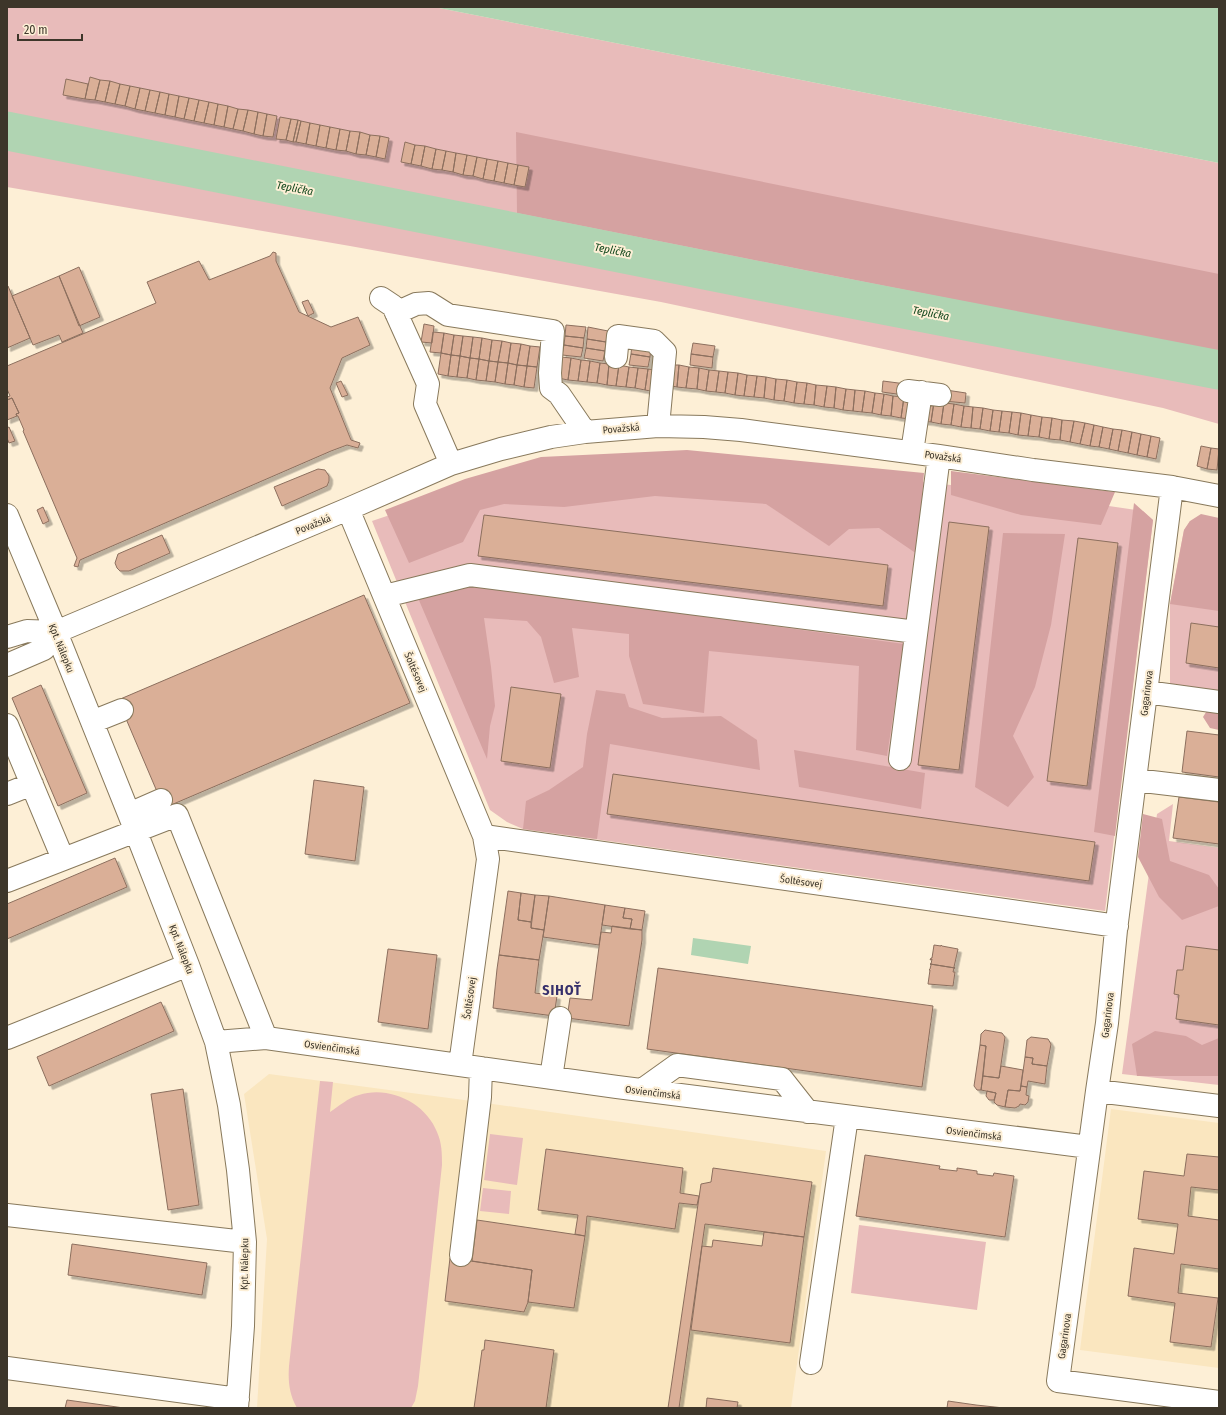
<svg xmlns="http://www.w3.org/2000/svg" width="1226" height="1415" viewBox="0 0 1226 1415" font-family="'Fira Sans Condensed',sans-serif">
  <defs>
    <filter id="shadow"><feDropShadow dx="3.5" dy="3.5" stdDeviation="0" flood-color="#0004"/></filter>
  </defs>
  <rect width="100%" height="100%" fill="#fdefd6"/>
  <!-- built -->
  <path fill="#fae6bf" d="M269 1074 479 1102 826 1151 791 1408H257L267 1239 244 1094Z
    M1111 1109 1219 1123V1368L1080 1350Z"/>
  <!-- green -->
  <path fill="#e8bbba" d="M7 7H434L1219 163V424L1163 408 661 302 350 246 7 187Z
    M735 460 1020 493 1143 511 1153 520 1105 911 523 829 507 822 490 810 372 521 533 467Z
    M1219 518V691L1170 684V604L1184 530 1190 521Z
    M1173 804 1169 841 1219 848V1085L1122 1074 1157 814Z
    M320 1081 333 1082 330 1112C339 1106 348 1098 359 1095 389 1085 426 1103 437 1132 442 1143 442 1154 442 1165L418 1386 415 1401 411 1408H297C289 1394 288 1381 289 1366Z
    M490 1134 523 1138 517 1185 484 1180Z
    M483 1188 511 1191 509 1214 480 1211Z
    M859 1225 986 1242 977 1310 851 1293Z"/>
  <!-- forest -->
  <path fill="#d5a2a1" d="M516 132 1219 274V352L517 213Z
    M687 450 924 473 917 554 879 528 849 529 829 546 766 504 655 496 564 507 504 504 480 510 463 542 409 563 385 510 465 479 541 457Z
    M951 471 1115 492 1101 525 1021 515 951 495Z
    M1134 503 1153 520 1115 836 1094 832Z
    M1201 514 1219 518V611L1170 604 1184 530 1190 521Z
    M1003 533 1065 534 1051 625 1035 687 1013 736 1034 777 1008 807 975 787Z
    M412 584 483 586 904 644 887 756 856 750 859 666 709 651 704 713 643 704 629 656V634L572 628 579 677 554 683 541 637 527 621 484 618 491 667 495 706 490 726 487 759Z
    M596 690 625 694 629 707 662 718 721 716 757 740 760 770 610 744 597 839 523 829 526 801 549 790 583 767 587 734Z
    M1211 704 1219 705V730L1210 728 1203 717Z
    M794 750 925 773 921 809 799 787Z
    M1143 814 1162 819 1170 861 1209 875 1219 889V906L1182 920 1159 897 1138 857Z
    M1155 1031 1186 1036 1202 1045 1219 1038V1076H1137L1132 1044Z"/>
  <!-- water -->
  <path fill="#b0d4b2" d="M434 7H1219V163Z
    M693 938 751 946 748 964 691 955Z"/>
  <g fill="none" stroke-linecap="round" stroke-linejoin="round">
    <!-- river -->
    <path stroke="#b0d4b2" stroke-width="39" d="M7 131 810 291 1219 370"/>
  </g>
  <!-- building -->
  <path fill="#daaf97" stroke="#8c6f5e" filter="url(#shadow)" d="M90 77 100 80 95 100 85 99Z
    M66 79 88 84 85 99 63 95Z
    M100 80 110 81 105 102 95 100Z
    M110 81 120 84 115 104 105 102Z
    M120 84 130 86 125 106 115 104Z
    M130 86 140 88 135 109 125 106Z
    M140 88 150 90 145 111 135 109Z
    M150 90 160 92 155 113 145 111Z
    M160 92 169 94 165 115 155 113Z
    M169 94 179 96 175 117 165 115Z
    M179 96 189 98 184 119 175 117Z
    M189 98 199 100 194 121 184 119Z
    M199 100 209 102 204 123 194 121Z
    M209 102 218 104 214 125 204 123Z
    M218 104 228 106 224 127 214 125Z
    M228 106 238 109 233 129 224 127Z
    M238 109 248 110 243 131 233 129Z
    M248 110 258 112 254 134 243 131Z
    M258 112 267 114 263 136 254 134Z
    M267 114 277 116 273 137 263 136Z
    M280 117 291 119 286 140 276 139Z
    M291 119 298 120 293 142 286 140Z
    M298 120 301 121 296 142H293Z
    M301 121 310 123 306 144 296 142Z
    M310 123 320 125 316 146 306 144Z
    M320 125 330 127 326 148 316 146Z
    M330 127 340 129 336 150 326 148Z
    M340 129 350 131 346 151 336 150Z
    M350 131 360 132 356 154 346 151Z
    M360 132 370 135 366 155 356 154Z
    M370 135 380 136 376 157 366 155Z
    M380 136 389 138 385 159 376 157Z
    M405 142 415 145 411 164 401 162Z
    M415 145 425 146 421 166 411 164Z
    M425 146 436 149 432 169 421 166Z
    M436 149 446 151 442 170 432 169Z
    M446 151 456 153 453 172 442 170Z
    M456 153 467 155 463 175 453 172Z
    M467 155 477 157 473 176 463 175Z
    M477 157 487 159 483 179 473 176Z
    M487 159 498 161 494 181 483 179Z
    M498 161 508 163 504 183 494 181Z
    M508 163 518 165 514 185 504 183Z
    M518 165 529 167 525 187 514 185Z
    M273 252 276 253V261L299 312 331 327 358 317 370 345 342 358 330 388 351 440 360 443 358 448 347 445 331 451 80 560 78 567 74 566 77 558 23 431 24 430 18 416H17L16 414 19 413 12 398 7 400V397L10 396 7 389V366L156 303 147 282 199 261 209 280 270 256Z
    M79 267 100 317 79 326 59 276Z
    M59 276 83 333 62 342 59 335 33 345 12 296Z
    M8 286 30 338 7 348V287Z
    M308 300 314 313 308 316 302 302Z
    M424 324 434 326 432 343 421 342Z
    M566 325 586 327 584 338 565 336Z
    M588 327 608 331 606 342 587 339Z
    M433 332 444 333 441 353 430 352Z
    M444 333 454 335 451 355 441 353Z
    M454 335 463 336 460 356 451 355Z
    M463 336 473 337 470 358 460 356Z
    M565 336 584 338 583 348 564 345Z
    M473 337 482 338 479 359 470 358Z
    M482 338 492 340 489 361 479 359Z
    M587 339 606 342 605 351 586 348Z
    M492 340 502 341 498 362 489 361Z
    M502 341 511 343 508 363 498 362Z
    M511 343 521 344 517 365 508 363Z
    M693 343 715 346 713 357 691 354Z
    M521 344 530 346 527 366 517 365Z
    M632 344 651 347 650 357 631 354Z
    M564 345 583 348 581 357 562 355Z
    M530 346 540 347 537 367 527 366Z
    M586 348 605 351 603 361 584 358Z
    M441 353 451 355 448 376 438 374Z
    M631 354 650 357 648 367 629 365Z
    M691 354 713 357 712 368 690 365Z
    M451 355 460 356 457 377 448 376Z
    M460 356 470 358 467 378 457 377Z
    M561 357 571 358 568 380 558 378Z
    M470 358 479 359 476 380 467 378Z
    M571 358 581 360 578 381 568 380Z
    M479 359 489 361 486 381 476 380Z
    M581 360 590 361 587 382 578 381Z
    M489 361 498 362 495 382 486 381Z
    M590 361 600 363 597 383 587 382Z
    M498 362 508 363 505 384 495 382Z
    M508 363 517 365 514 385 505 384Z
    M600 363 609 364 607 385 597 383Z
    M609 364 619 365 616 386 607 385Z
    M517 365 527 366 524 387 514 385Z
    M619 365 629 367 626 387 616 386Z
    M672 365H679L677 387 667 385Z
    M679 365 689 367 686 388 677 387Z
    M527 366 537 367 534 388 524 387Z
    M629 367 638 368 635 388 626 387Z
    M689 367 699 368 697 389 686 388Z
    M638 368 648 369 645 390 635 388Z
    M699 368 709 370 706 391 697 389Z
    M648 369 656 370V392L645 390Z
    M709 370 719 371 716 392 706 391Z
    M719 371 728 372 725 393 716 392Z
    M728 372 738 373 735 395 725 393Z
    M738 373 747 375 744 396 735 395Z
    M747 375 757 376 754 397 744 396Z
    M757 376 766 377 764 398 754 397Z
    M766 377 776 379 774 400 764 398Z
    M776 379 787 380 784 401 774 400Z
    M787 380 797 382 794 403 784 401Z
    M341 381 348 395 342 397 336 383Z
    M883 381 906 384 904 395 882 392Z
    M797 382 807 383 804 404 794 403Z
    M807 383 816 385 814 405 804 404Z
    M816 385 827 386 824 407 814 405Z
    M827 386 836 387 834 408 824 407Z
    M836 387 846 389 843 410 834 408Z
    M846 389 855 390 853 411 843 410Z
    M855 390 865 391 862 412 853 411Z
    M946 390 966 393 965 403 944 401Z
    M865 391 875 393 872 413 862 412Z
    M875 393 884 394 881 415 872 413Z
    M884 394 893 396 891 416 881 415Z
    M893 396 904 397 901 418 891 416Z
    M904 397 914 401 911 419 901 418Z
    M12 398 19 413 16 414 17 416 7 420V400Z
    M924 402H934L931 422 921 421Z
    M934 402 944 403 941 424 931 422Z
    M944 403 954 404 951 425 941 424Z
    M954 404 964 406 961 427 951 425Z
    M964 406 973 407 971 428 961 427Z
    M973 407 983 408 980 429 971 428Z
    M983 408 993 410 990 431 980 429Z
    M993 410 1002 411 999 432 990 431Z
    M1002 411 1012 412 1009 433 999 432Z
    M1012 412 1021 413 1018 435 1009 433Z
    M1021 413 1031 415 1028 436 1018 435Z
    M1031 415 1042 417 1039 437 1028 436Z
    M1042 417 1052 418 1049 439 1039 437Z
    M1052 418 1062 420 1060 440 1049 439Z
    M1062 420 1074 421 1070 442 1060 440Z
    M1074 421 1085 423 1080 444 1070 442Z
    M1085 423 1094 425 1090 446 1080 444Z
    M1094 425 1103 427 1099 447 1090 446Z
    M9 427 15 441 9 443 7 438V428Z
    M1103 427 1113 429 1109 449 1099 447Z
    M1113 429 1122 430 1118 451 1109 449Z
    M1122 430 1132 432 1128 453 1118 451Z
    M1132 432 1141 434 1137 455 1128 453Z
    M1141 434 1151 436 1147 457 1137 455Z
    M1151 436 1160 438 1156 459 1147 457Z
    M1201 446 1211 448 1207 469 1197 466Z
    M1211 448 1219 449 1217 470 1207 469Z
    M318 469 325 470 329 476V481L327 486 282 506 274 487Z
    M43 507 49 521 43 524 37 510Z
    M484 515 888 565 883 606 478 556Z
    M949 522 989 527 959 770 918 765Z
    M162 535 170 553 129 571H120L117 568 115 563 118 554Z
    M1078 538 1118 543 1087 786 1047 781Z
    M364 595 410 703 164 808 118 700Z
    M1191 623 1219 627V668L1186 663Z
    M41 685 87 793 58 806 12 698Z
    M511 687 561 694 550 768 501 761Z
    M1187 731 1219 735V777L1182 772Z
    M613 774 1095 842 1089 881 607 814Z
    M314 780 364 787 355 861 305 854Z
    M1179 797 1219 802V844L1173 838Z
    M115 858 127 887 7 939V904Z
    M508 891 521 893 518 920 531 922V928L544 930 539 960 499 955Z
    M521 893 535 895 531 922 518 920Z
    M535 895 549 896 544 930 531 928Z
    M549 896 605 905 599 945 543 937Z
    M605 905 625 908 623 918 632 919 630 929 602 925Z
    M625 908 645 911 642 930 630 929 632 919 623 918Z
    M612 926 642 930V940L629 1026 567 1018 570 998 592 1000 601 932 611 933Z
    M934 945 941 946V945L942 946 958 949 954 967 955 968 930 964H931L932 959 930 960 931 958H932Z
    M1186 946 1219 950V1025L1176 1019 1179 995 1174 994 1177 970H1183Z
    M388 949 437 955 428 1029 378 1022Z
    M499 955 539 960 535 993 557 996 554 1016 493 1008 497 969Z
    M930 964 955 968H954L953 972H955L953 986 928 984 930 970H929L930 969 931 965Z
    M658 968 933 1006 922 1087 647 1049Z
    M161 1002 174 1031 49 1086 37 1057Z
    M985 1030 1002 1033 1005 1037 999 1078 983 1076 986 1046 980 1045 981 1034Z
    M1031 1037 1048 1039 1051 1044 1047 1066 1032 1064 1033 1058 1025 1057 1027 1040Z
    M980 1045 986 1046 981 1090H977L974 1086Z
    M1025 1057 1033 1058 1032 1064 1047 1066 1045 1084 1028 1081 1027 1087 1021 1086Z
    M1001 1066 1023 1070 1020 1091 1008 1090 1005 1107 997 1105 994 1102 996 1093 981 1090 983 1076 999 1078Z
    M1021 1086 1027 1087 1026 1095 1029 1096 1028 1102 1025 1105 1020 1104 1019 1106 1015 1108 1005 1107 1008 1090 1020 1091Z
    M183 1089 199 1205 168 1210 151 1094Z
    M987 1091 996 1093 994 1100H989L986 1096Z
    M546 1149 683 1168 680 1193 699 1196 697 1205 679 1203 675 1229 587 1216 585 1236 575 1234 578 1215 538 1210Z
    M1187 1154 1219 1157V1190L1191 1187 1188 1216 1219 1220V1269L1181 1264 1178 1293 1218 1298 1211 1347 1170 1342 1175 1303 1128 1296 1134 1248 1174 1254 1178 1224 1138 1219 1144 1171 1184 1176Z
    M865 1155 940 1166 939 1169 957 1171V1168L977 1171V1174L993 1176 994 1173 1014 1176 1005 1237 856 1216Z
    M713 1168 812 1182 804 1237 705 1224 679 1408H668L701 1184 711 1182Z
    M477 1220 585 1236 574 1308 528 1302 532 1270 472 1261Z
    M764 1232 804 1237 790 1343 691 1330 702 1246 712 1247 713 1240 762 1246Z
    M72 1244 207 1263 202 1295 68 1275Z
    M450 1258 532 1270 528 1302 524 1312 445 1301Z
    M485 1340 554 1350 546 1408H474L482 1350H484Z
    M707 1398 738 1402 737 1408H706Z
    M67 1400 103 1405 124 1408H65Z
    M948 1401 976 1405 1004 1408H947Z"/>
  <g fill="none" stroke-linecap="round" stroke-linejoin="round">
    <defs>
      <path id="minor" d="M381 298 393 306 425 377 428 384 425 404 451 464
        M396 313 416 304 429 303 448 315 553 331 550 373 551 388 559 394 585 432
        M616 357 618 336 654 341 665 352 658 426
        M908 391 940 395
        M912 452 921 392
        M1172 487 1116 930 1107 1023 1097 1091 1058 1381 1219 1402
        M348 509 484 836 488 859 460 1065
        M7 515 56 632 129 814 188 965 216 1042 229 1105 238 1170 245 1242 243 1326 237 1408
        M385 596 470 575 916 632
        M7 637 27 631 56 632 348 509 451 464 501 449 551 437 585 432 658 426 704 427 741 430 939 456 1033 470 1172 487 1219 496
        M7 665 44 649 56 632
        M1146 692 1219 702
        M92 722 122 710
        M7 725 63 859
        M900 759 939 456
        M1135 780 1219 790
        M7 794 32 784
        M129 814 161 800
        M484 836 1117 926
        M7 881 177 815 266 1038
        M7 1038 188 965
        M216 1042 266 1038 617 1087 1089 1147
        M551 1078 560 1018
        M642 1090 677 1065 782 1079 808 1112
        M1097 1091 1219 1106
        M7 1215 245 1242
        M461 1255 480 1097 481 1068
        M811 1363 847 1117
        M7 1368 238 1399"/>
    </defs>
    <!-- minor casing -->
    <use href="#minor" stroke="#88795c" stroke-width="24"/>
    <!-- minor -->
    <use href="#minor" stroke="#fff" stroke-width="22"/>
  </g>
  <g text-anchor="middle" stroke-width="4" stroke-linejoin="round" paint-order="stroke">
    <!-- street labels -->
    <g font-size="10" fill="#3d362a" stroke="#fdefd6">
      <text transform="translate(621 428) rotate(-5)" y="4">Považská</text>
      <text transform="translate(943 456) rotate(8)" y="4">Považská</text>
      <text transform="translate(313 524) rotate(-22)" y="4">Považská</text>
      <text transform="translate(62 648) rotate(68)" y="4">Kpt. Nálepku</text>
      <text transform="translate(416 672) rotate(67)" y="4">Šoltésovej</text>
      <text transform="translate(1146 693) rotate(-83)" y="4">Gagarinova</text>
      <text transform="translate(801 881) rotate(8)" y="4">Šoltésovej</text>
      <text transform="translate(182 949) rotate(69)" y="4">Kpt. Nálepku</text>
      <text transform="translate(469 998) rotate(-82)" y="4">Šoltésovej</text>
      <text transform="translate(1107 1015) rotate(-83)" y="4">Gagarinova</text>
      <text transform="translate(332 1047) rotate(8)" y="4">Osvienčimská</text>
      <text transform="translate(653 1092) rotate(7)" y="4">Osvienčimská</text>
      <text transform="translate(974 1133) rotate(7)" y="4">Osvienčimská</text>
      <text transform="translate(244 1264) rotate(-89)" y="4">Kpt. Nálepku</text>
      <text transform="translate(1064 1336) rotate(-82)" y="4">Gagarinova</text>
    </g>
    <!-- water labels -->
    <g font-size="11" font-style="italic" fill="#10461b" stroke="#fdefd6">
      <text transform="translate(295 188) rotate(11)" y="4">Teplička</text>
      <text transform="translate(613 250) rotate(11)" y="4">Teplička</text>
      <text transform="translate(931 313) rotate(11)" y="4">Teplička</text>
    </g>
    <!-- district labels -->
    <g font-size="14" font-weight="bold" letter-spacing="1" fill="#362f6b" stroke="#fdefd6">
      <text x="562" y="995">SIHOŤ</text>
    </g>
  </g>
  <!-- border -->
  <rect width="1226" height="1415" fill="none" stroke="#3d362a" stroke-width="16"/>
  <!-- scale -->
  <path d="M18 34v6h64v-6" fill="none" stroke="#3d362a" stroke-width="2"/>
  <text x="24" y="34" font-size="12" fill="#3d362a" stroke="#fdefd6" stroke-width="3" paint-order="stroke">20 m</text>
</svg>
